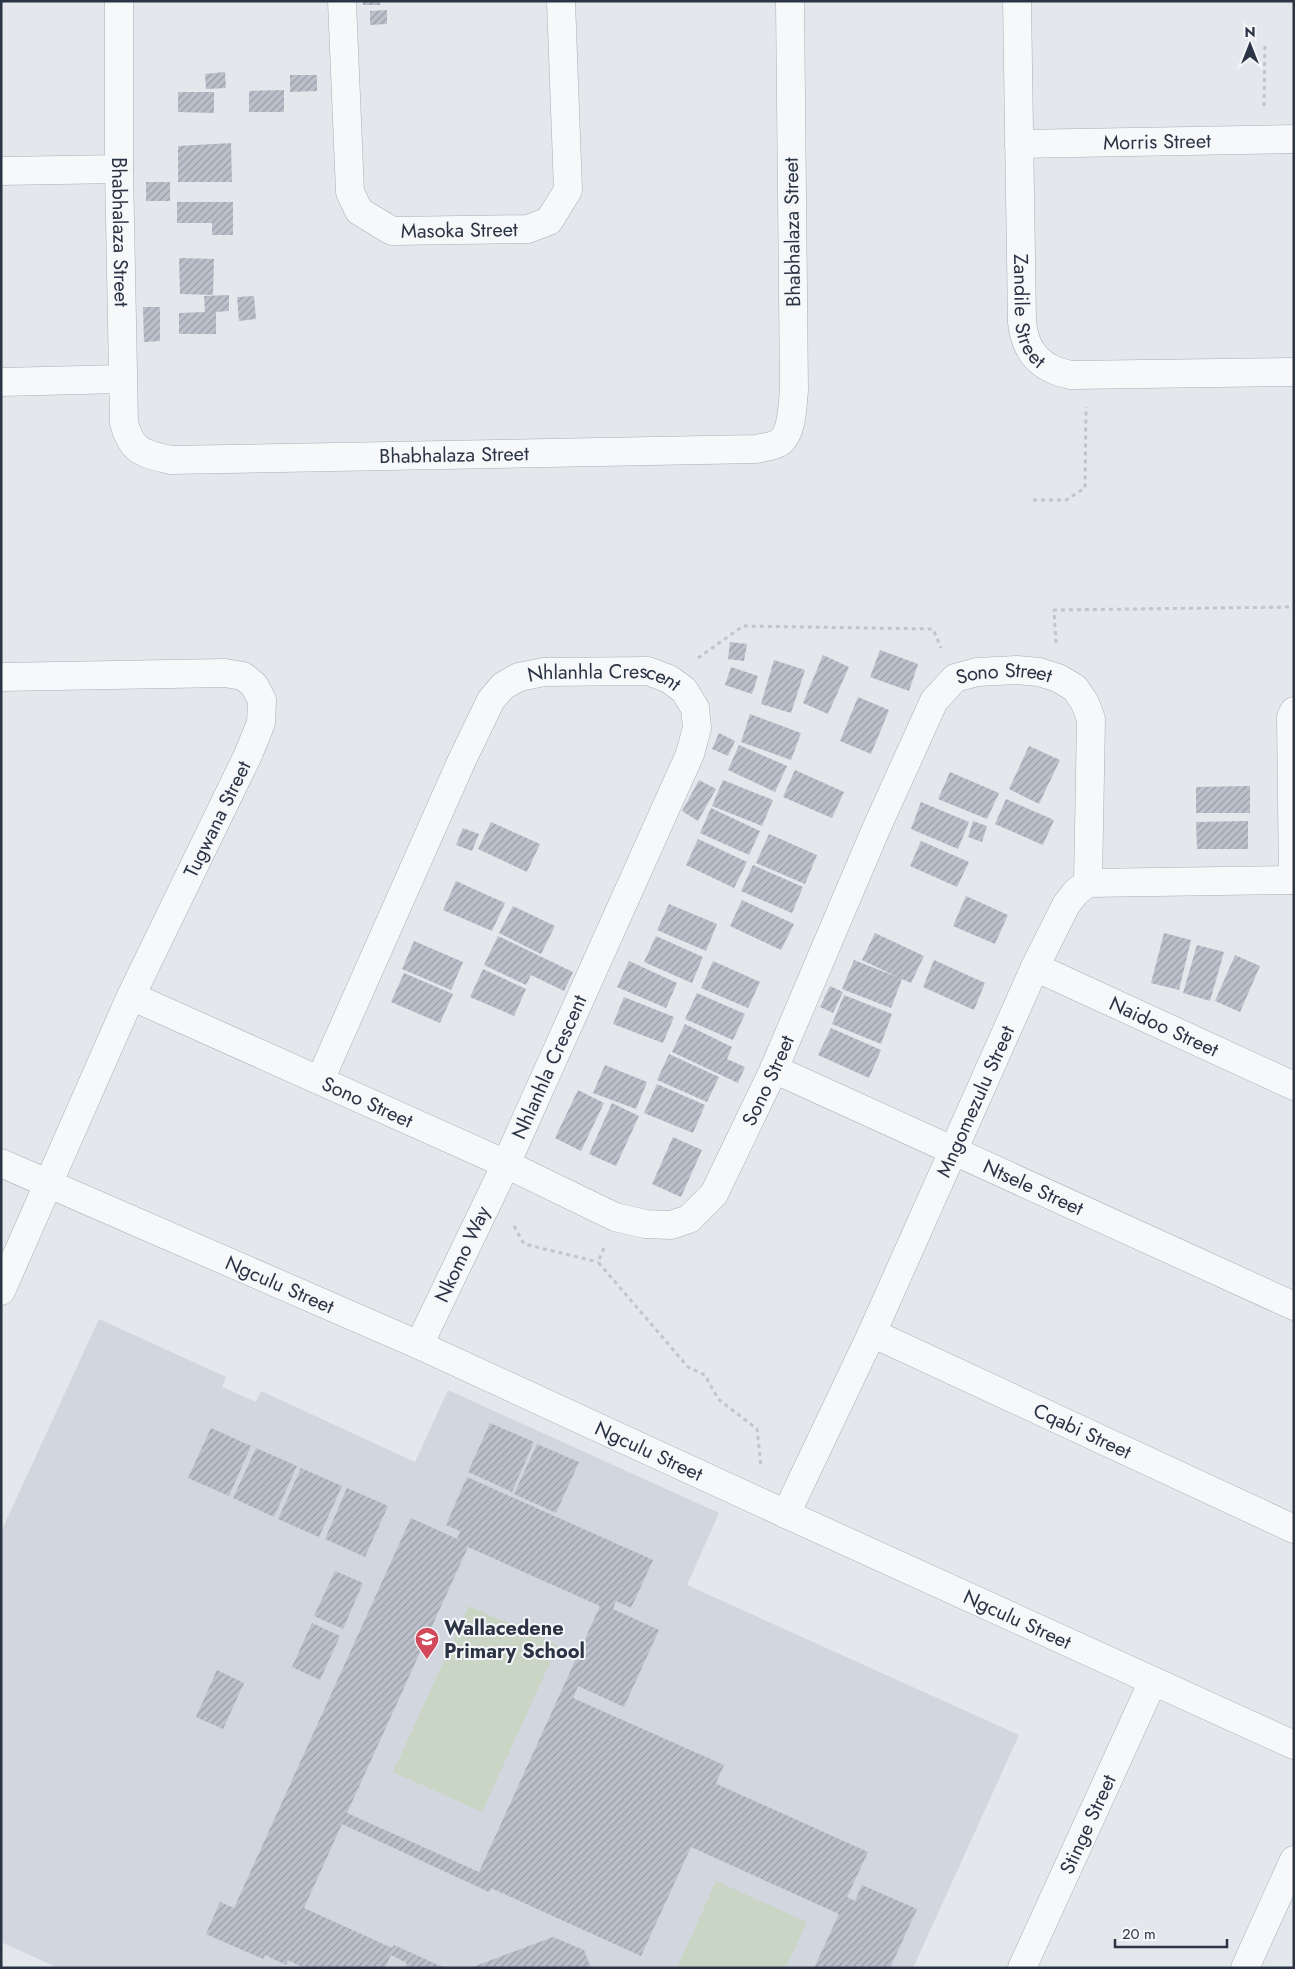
<svg xmlns="http://www.w3.org/2000/svg" width="1295" height="1969" viewBox="0 0 1295 1969" font-family="Jost,sans-serif">
  <defs>
    <pattern id="building-hatch" width="6" height="6" patternUnits="userSpaceOnUse" patternTransform="scale(1.25)"><rect width="6" height="6" fill="#bbc0ca"/><path d="M-1 1l2-2M0 6l6-6M5 7l2-2" fill="none" stroke="#989da6"/></pattern>
  </defs>
  <rect width="100%" height="100%" fill="#e4e7ec"/>
  <!-- built -->
  <path fill="#d2d6de" d="M99 1319 226 1377 222 1387 256 1402 261 1391 415 1462 448 1390 719 1513 687 1585 1019 1735 913 1968H58L1 1942V1532Z"/>
  <!-- grass -->
  <path fill="#c9d6c5" d="M469 1606 558 1645 482 1812 393 1772Z
    M716 1881 807 1922 786 1968H677Z"/>
  <!-- building -->
  <path fill="url(#building-hatch)" fill-rule="evenodd" d="M363 1H380V5H363Z
    M387 10V24L370 25V11Z
    M225 72 226 88 206 89 205 74Z
    M290 75H317V91L290 92Z
    M284 90V112H249V91Z
    M178 92H214V113L178 112Z
    M231 143 232 182H178V146Z
    M146 182H170V201H146Z
    M177 202H233V235H212V223H177Z
    M179 258 214 259 213 295 180 294Z
    M229 295V311L216 312V334H179V313L205 312 204 296Z
    M254 296 256 319 239 321 237 297Z
    M143 307H160V341L144 342Z
    M730 642 747 644 744 661 728 659Z
    M880 650 918 664 909 691 870 677Z
    M823 655 849 667 828 714 803 703Z
    M774 660 805 670 791 713 761 704Z
    M731 667 758 676 752 694 725 685Z
    M858 697 889 710 871 754 840 741Z
    M750 714 801 733 791 760 741 742Z
    M719 733 735 741 728 756 712 749Z
    M739 745 787 766 775 792 728 770Z
    M1029 746 1060 760 1039 804 1009 789Z
    M795 770 844 792 832 818 783 797Z
    M950 772 999 793 987 819 938 799Z
    M699 780 716 789 698 821 682 811Z
    M723 780 773 800 762 826 712 806Z
    M1250 786V813H1196V787Z
    M1006 799 1054 820 1043 845 995 824Z
    M921 802 969 822 958 849 911 829Z
    M711 808 760 831 749 855 700 833Z
    M973 821 987 826 982 842 968 837Z
    M1248 821V849H1197L1196 822Z
    M491 822 540 844 527 872 478 849Z
    M463 828 479 834 472 851 456 845Z
    M769 834 817 855 805 884 756 863Z
    M698 839 747 862 734 888 686 865Z
    M921 841 969 862 957 887 910 866Z
    M753 865 803 887 792 913 741 891Z
    M456 881 505 903 492 931 443 910Z
    M966 896 1008 915 995 944 953 926Z
    M742 900 794 924 781 950 730 926Z
    M669 904 717 924 706 951 657 930Z
    M513 906 555 926 541 954 499 933Z
    M875 933 924 956 911 983 902 979 891 1008 842 989 854 960 897 977 862 960Z
    M1164 933 1191 940 1179 990 1151 983Z
    M498 936 573 972 564 991 531 975 526 985 484 965Z
    M656 936 703 957 692 983 644 962Z
    M414 941 463 962 451 990 402 969Z
    M1197 945 1224 952 1210 1001 1183 993Z
    M1235 955 1260 966 1240 1012 1215 1001Z
    M934 960 985 983 974 1010 923 987Z
    M629 961 677 983 666 1008 617 987Z
    M713 961 760 982 748 1008 701 988Z
    M483 969 526 989 514 1016 470 997Z
    M404 973 453 994 440 1023 391 1002Z
    M830 986 843 992 833 1013 820 1007Z
    M697 993 745 1014 733 1040 685 1019Z
    M844 995 892 1014 881 1044 832 1024Z
    M624 997 674 1017 663 1043 613 1024Z
    M685 1024 732 1047 727 1059 745 1067 738 1083 672 1052Z
    M831 1028 881 1050 869 1078 818 1055Z
    M669 1054 719 1077 707 1102 657 1080Z
    M605 1065 647 1082 636 1109 593 1093Z
    M657 1084 705 1105 693 1133 644 1113Z
    M578 1090 604 1103 581 1151 555 1138Z
    M612 1103 639 1116 616 1166 589 1154Z
    M673 1137 702 1150 681 1197 652 1184Z
    M490 1423 534 1442 512 1492 468 1472Z
    M211 1428 251 1446 229 1496 188 1478Z
    M537 1444 579 1462 556 1513 514 1494Z
    M256 1448 297 1466 274 1517 233 1498Z
    M301 1468 342 1486 319 1537 278 1519Z
    M467 1477 653 1560 631 1608 616 1601 613 1609 659 1630 624 1707 578 1686 573 1698 724 1765 716 1783 719 1785 868 1852 847 1897 855 1901 862 1885 917 1909 890 1968H814L839 1914 691 1847 641 1956 491 1888 489 1892 342 1824 304 1908 392 1948 394 1945 445 1968H405L407 1963 391 1955 385 1968H304L288 1960 286 1965 265 1955 263 1959 206 1934 220 1902 234 1908 411 1518 457 1539 460 1531 446 1525ZM468 1547 600 1606 479 1872 347 1813Z
    M347 1488 388 1506 365 1557 325 1539Z
    M335 1571 363 1583 343 1629 314 1616Z
    M312 1623 340 1636 320 1680 292 1667Z
    M217 1670 244 1683 223 1729 196 1717Z
    M553 1937 584 1950 591 1968H470Z"/>
  <g fill="none" stroke-linecap="round" stroke-linejoin="round">
    <defs>
      <g id="minor">
        <path id="s1" d="M119 1V169L124 423C132 452 142 453 170 460L757 449C765 447 778 446 783 439 793 427 792 405 794 391L790 1"/>
        <path id="s2" d="M342 1 350 192 359 211 392 231 528 229 549 221 568 190 561 1"/>
        <path id="s3" d="M1017 1 1022 322C1025 353 1041 369 1071 375L1294 372"/>
        <path id="s4" d="M1019 144 1294 139"/>
        <path d="M1 171 119 169"/>
        <path d="M1 382 122 379"/>
        <path d="M1 677 225 673 243 676 254 685 262 700 261 723 248 755 131 996 1 1291"/>
        <path d="M1293 880 1291 717 1294 711"/>
        <path id="s5" d="M1035 967 1294 1086"/>
        <path id="s6" d="M131 996 506 1164 615 1217 645 1224 671 1225 689 1219 714 1194 774 1069 876 829 934 701 955 678 977 672 1017 670 1039 672 1058 678 1075 688 1085 703 1091 719 1088 883"/>
        <path id="s7" d="M774 1069 1294 1306"/>
        <path id="s8" d="M320 1080 462 760 491 700 503 686 519 677 544 672 648 671 669 679 684 690 695 708 697 728 690 754 506 1164 419 1345"/>
        <path id="s9" d="M1 1163 419 1345 786 1514 1294 1745"/>
        <path id="s10" d="M872 1333 1294 1529"/>
        <path id="s11" d="M786 1514 872 1333 1035 967 1066 905 1076 892 1088 883 1294 880"/>
        <path id="s12" d="M1022 1968 1153 1681"/>
        <path d="M1245 1968 1294 1860"/>
      </g>
    </defs>
    <!-- minor casing -->
    <use href="#minor" stroke="#a9aeb7" stroke-width="29"/>
    <!-- path -->
    <path stroke="#c2c5cb" stroke-width="3" stroke-dasharray="4 4" stroke-linecap="butt" d="M1264 106 1265 42
      M1033 500H1066L1085 488 1086 407
      M1056 643 1054 610 1294 607
      M698 658 743 626 933 629 941 648
      M514 1226 524 1244 598 1262
      M604 1248 598 1262 688 1367 705 1375 718 1399 757 1429 761 1466"/>
    <!-- minor -->
    <use href="#minor" stroke="#f7f8fa" stroke-width="28"/>
  </g>
  <!-- icons -->
  <defs>
    <symbol id="school-pin" viewBox="-11 -11 22 30"><path d="M0 17L-7.5 6A9.5 9.5 0 1 1 7.5 6Z" fill="#d1495b" stroke="#f4f6f9"/><path d="M0-5L7-2L0 1L-7-2ZM-4 1L0 2.5L4 1V4Q0 6-4 4Z" fill="#fff"/></symbol>
  </defs>
  <g fill-rule="evenodd">
    <use href="#school-pin" x="413" y="1625" width="28" height="38"/>
  </g>
  <g text-anchor="middle" stroke-width="4" stroke-linejoin="round" paint-order="stroke">
    <!-- street labels -->
    <g font-size="20" fill="#2b3445" stroke="#f4f6f9">
      <text dy="7" stroke="none"><textPath href="#s4" startOffset="138">Morris Street</textPath></text>
      <text dy="7" stroke="none"><textPath href="#s2" startOffset="318">Masoka Street</textPath></text>
      <text dy="7" stroke="none"><textPath href="#s1" startOffset="231">Bhabhalaza Street</textPath></text>
      <text transform="translate(792 232) rotate(-91)" y="7">Bhabhalaza Street</text>
      <text dy="7" stroke="none"><textPath href="#s3" startOffset="311">Zandile Street</textPath></text>
      <text dy="7" stroke="none"><textPath href="#s1" startOffset="770">Bhabhalaza Street</textPath></text>
      <text dy="7" stroke="none"><textPath href="#s6" startOffset="1264">Sono Street</textPath></text>
      <text dy="7" stroke="none"><textPath href="#s8" startOffset="540">Nhlanhla Crescent</textPath></text>
      <text transform="translate(217 819) rotate(-64)" y="7">Tugwana Street</text>
      <text dy="7" stroke="none"><textPath href="#s5" startOffset="142">Naidoo Street</textPath></text>
      <text transform="translate(549 1067) rotate(-66)" y="7">Nhlanhla Crescent</text>
      <text dy="7" stroke="none"><textPath href="#s6" startOffset="769">Sono Street</textPath></text>
      <text dy="7" stroke="none"><textPath href="#s6" startOffset="259">Sono Street</textPath></text>
      <text dy="7" stroke="none"><textPath href="#s11" startOffset="454">Mngomezulu Street</textPath></text>
      <text dy="7" stroke="none"><textPath href="#s7" startOffset="285">Ntsele Street</textPath></text>
      <text transform="translate(462 1254) rotate(-65)" y="7">Nkomo Way</text>
      <text dy="7" stroke="none"><textPath href="#s9" startOffset="304">Ngculu Street</textPath></text>
      <text dy="7" stroke="none"><textPath href="#s10" startOffset="232">Cqabi Street</textPath></text>
      <text dy="7" stroke="none"><textPath href="#s9" startOffset="709">Ngculu Street</textPath></text>
      <text dy="7" stroke="none"><textPath href="#s9" startOffset="1114">Ngculu Street</textPath></text>
      <text dy="7" stroke="none"><textPath href="#s12" startOffset="158">Stinge Street</textPath></text>
    </g>
    <!-- poi labels -->
    <g font-size="20" font-weight="bold" fill="#2b3445" stroke="#f4f6f9" text-anchor="start">
      <text x="444" y="1635">Wallacedene<tspan x="444" dy="23">Primary School</tspan></text>
    </g>
  </g>
  <!-- border -->
  <rect width="1295" height="1969" fill="none" stroke="#2b3445" stroke-width="5"/>
  <!-- north arrow -->
  <g transform="translate(1250 45)" stroke="#f4f6f9" stroke-width="4" paint-order="stroke">
  <path d="M0-4L9 19L0 12L-9 19Z" fill="#2b3445"/>
  <text y="-8" font-size="14" font-weight="bold" text-anchor="middle" fill="#2b3445">N</text>
  </g>
  <!-- scale -->
  <path d="M1115 1939v8h112v-8" fill="none" stroke="#2b3445" stroke-width="2.5"/>
  <text x="1122" y="1939" font-size="15" fill="#2b3445" stroke="#f4f6f9" stroke-width="4" paint-order="stroke">20 m</text>
</svg>
